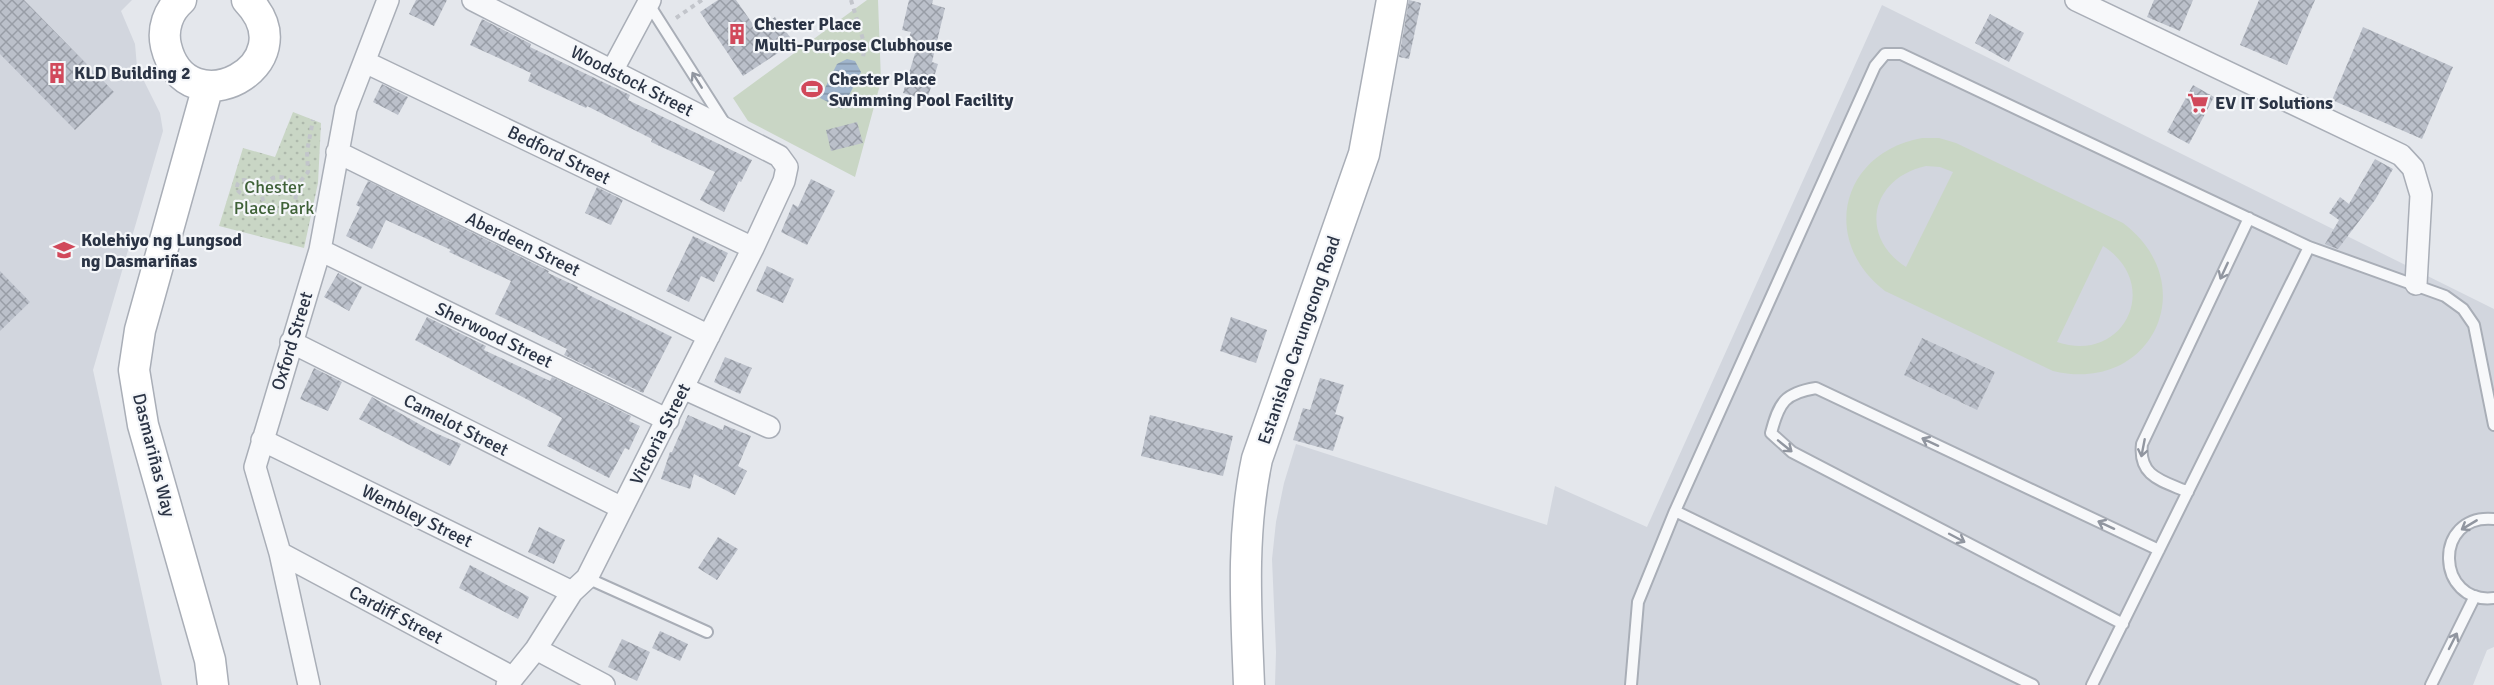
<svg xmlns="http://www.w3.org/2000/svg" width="2494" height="685" viewBox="0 0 2494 685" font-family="Signika,sans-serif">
  <defs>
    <pattern id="park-dots" width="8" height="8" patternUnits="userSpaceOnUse" patternTransform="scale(1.5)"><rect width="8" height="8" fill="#c9d6c5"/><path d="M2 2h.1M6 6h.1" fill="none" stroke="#adb8ab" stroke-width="1.8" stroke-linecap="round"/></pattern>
    <pattern id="water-rules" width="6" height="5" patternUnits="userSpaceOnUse" patternTransform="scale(1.5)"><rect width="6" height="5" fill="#9fb4cc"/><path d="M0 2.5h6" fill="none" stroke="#8293a7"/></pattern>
    <pattern id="building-cross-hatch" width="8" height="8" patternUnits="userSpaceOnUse" patternTransform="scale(1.5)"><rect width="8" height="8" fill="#bbc0ca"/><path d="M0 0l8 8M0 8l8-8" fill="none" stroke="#989da6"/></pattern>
  </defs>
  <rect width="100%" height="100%" fill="#e4e7ec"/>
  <!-- built -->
  <path fill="#d2d6de" d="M0 0H132L121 11 135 44 137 67 160 113 163 131 93 370 162 685H0Z
    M1882 5 2494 309V647L2487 650 2473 685H1275L1276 652 1272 559 1276 522 1284 483 1296 444 1547 525 1555 486 1647 527Z"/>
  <!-- park -->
  <path fill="url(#park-dots)" d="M293 112 321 123 318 183 304 248 219 226 243 148 275 157Z"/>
  <!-- garden -->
  <path fill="#c9d6c5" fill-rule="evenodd" d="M867 0H878L881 81 855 177 748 121 733 98Z
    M1922 138H1939L1956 143 2123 223C2204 284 2152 395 2053 371L1885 291C1820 241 1840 153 1922 138ZM1926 166 1940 167 1953 172 1906 267C1858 236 1871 178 1926 166ZM2103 246C2163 284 2124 365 2057 342Z"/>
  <!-- water -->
  <path fill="url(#water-rules)" d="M847 59 855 61 861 72 842 109 820 98 837 64Z"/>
  <!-- building -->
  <path fill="url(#building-cross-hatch)" d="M0 0H24L114 92 75 130 0 54Z
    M416 0H447L434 26 409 14Z
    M718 0H736L757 30 775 17 790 37 773 50 778 53 743 76 700 12Z
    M909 0H933L932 4 945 8 932 62 938 64 927 100 903 93 916 50 906 47 911 32 902 30Z
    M1409 0 1421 3 1409 59 1399 57Z
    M2154 0H2193L2180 31 2147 17Z
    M2259 0H2315L2287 65 2240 45Z
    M1990 14 2024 33 2009 62 1975 43Z
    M482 19 531 44 530 47 630 95 628 100 752 160 741 182 739 181 724 212 700 200 715 172 651 142 652 139 587 106 586 108 528 81 531 73 470 45Z
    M2363 27 2453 67 2422 139 2332 100Z
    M382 84 408 97 398 115 373 102Z
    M2193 85 2214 97 2189 144 2167 132Z
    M857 122 863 143 831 151 826 130Z
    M2375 159 2393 169 2375 200 2338 249 2327 245 2325 244 2339 220 2329 213 2340 197 2349 204Z
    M811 179 835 191 807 245 781 232 793 204 798 207Z
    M368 181 549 271 548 273 578 287 577 289 672 337 643 393 564 355 567 349 495 314 511 281 449 252 451 250 386 220 372 249 346 236 360 207 356 205Z
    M597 187 623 200 611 225 585 213Z
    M693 236 728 253 714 282 701 276 689 302 666 291Z
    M767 266 794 279 783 303 756 291Z
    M0 271 30 302 0 331Z
    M338 273 362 287 349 311 324 297Z
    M427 317 486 346 484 350 550 381 552 377 631 416 629 421 640 426 629 450 625 448 609 478 547 446 562 418 415 340Z
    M1231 317 1267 330 1256 363 1220 351Z
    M1922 338 1995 372 1977 410 1904 375Z
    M725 357 752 368 740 394 714 382Z
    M314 368 342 382 328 411 300 399Z
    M1320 378 1344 385 1335 414 1344 417 1333 451 1293 440 1303 408 1310 410Z
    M372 397 433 432 461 444 450 466 359 419Z
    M688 415 723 430 724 425 751 436 738 466 747 471 735 495 694 474 690 489 661 479 670 452H672Z
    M1150 415 1233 436 1223 476 1141 456Z
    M539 527 565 540 554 564 528 552Z
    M718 537 738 549 717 580 698 568Z
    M470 565 529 597 518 619 459 588Z
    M660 631 688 644 680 661 652 648Z
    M622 639 650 652 637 681 608 667Z"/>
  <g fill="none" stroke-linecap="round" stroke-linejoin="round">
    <defs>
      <path id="lane" d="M648 3 725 124
        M2188 492C2163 481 2138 477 2142 444L2249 218
        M1675 511 2033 685
        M2494 519C2432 513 2436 605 2494 598
        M587 578 707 632
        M2123 624 1792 452 1771 433C1779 402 1785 393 1816 388L2159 550
        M1631 685 1638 602 1675 511 1875 66 1885 54H1901L2309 247 2445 296 2463 309 2474 325 2494 425
        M2092 685 2309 247
        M2431 685 2475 596"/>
      <path id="street" d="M473 0 779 156 787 167 784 181 753 248 587 578 572 592 536 649 507 685
        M2076 0 2401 155 2413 168 2421 195 2416 284
        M365 62 753 248
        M612 71 650 0
        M337 152 709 336
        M320 250 668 420
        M291 342 622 508
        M683 388 769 427
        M262 440 572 592
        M280 553 512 677
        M536 649 604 685
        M309 685 280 553 255 467 320 250 346 109 388 0"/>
      <path id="secondary" d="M181 0C168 11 162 29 166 46 186 130 310 65 247 0
        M208 86 140 330 134 370 143 425 210 660 213 685
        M1249 685C1246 609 1241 534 1257 459L1364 154 1392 0"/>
    </defs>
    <!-- lane casing -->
    <use href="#lane" stroke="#a9aeb7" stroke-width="14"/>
    <!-- street casing -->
    <use href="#street" stroke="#a9aeb7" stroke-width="24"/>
    <!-- secondary casing -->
    <use href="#secondary" stroke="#a9aeb7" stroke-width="33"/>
    <!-- path -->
    <path stroke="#c2c5cb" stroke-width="4" stroke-dasharray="4.5 4.5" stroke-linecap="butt" d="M851 0 865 46 863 57
      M676 18 702 0
      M262 194a17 17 0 1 1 34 0a17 17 0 1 1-34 0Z
      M237 187a7 7 0 1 1 14 0a7 7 0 1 1-14 0Z
      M295 188 308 172 307 151 313 120"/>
    <!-- lane -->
    <use href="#lane" stroke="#f7f8fa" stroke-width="10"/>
    <!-- street -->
    <use href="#street" stroke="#f7f8fa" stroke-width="21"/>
    <!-- secondary -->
    <use href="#secondary" stroke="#fff" stroke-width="30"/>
  </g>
  <!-- one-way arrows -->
  <defs><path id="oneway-shaft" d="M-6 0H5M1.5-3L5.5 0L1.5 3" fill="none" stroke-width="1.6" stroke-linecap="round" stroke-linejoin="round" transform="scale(1.5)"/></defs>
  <g stroke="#9196a0">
    <use href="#oneway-shaft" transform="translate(697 80) rotate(-122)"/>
    <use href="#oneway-shaft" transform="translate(2224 271) rotate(115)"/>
    <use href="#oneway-shaft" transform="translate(1930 442) rotate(-155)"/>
    <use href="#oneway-shaft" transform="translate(1785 446) rotate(39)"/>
    <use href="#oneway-shaft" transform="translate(2143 448) rotate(101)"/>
    <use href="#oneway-shaft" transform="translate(2106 525) rotate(-155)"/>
    <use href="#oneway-shaft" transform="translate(2469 525) rotate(149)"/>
    <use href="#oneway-shaft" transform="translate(1957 538) rotate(28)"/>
    <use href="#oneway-shaft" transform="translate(2453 641) rotate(-63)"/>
  </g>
  <!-- icons -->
  <defs>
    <symbol id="building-bare" viewBox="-9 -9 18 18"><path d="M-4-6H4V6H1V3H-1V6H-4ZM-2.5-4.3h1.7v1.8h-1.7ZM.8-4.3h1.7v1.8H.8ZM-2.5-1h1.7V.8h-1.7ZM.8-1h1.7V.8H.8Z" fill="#d1495b" stroke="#f4f6f9" stroke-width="2.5" paint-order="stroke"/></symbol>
    <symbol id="stadium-bare" viewBox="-9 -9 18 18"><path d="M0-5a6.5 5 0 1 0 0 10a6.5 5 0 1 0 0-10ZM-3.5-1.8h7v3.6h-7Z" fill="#d1495b" stroke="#f4f6f9" stroke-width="2.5" paint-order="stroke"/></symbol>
    <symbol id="supermarket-bare" viewBox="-9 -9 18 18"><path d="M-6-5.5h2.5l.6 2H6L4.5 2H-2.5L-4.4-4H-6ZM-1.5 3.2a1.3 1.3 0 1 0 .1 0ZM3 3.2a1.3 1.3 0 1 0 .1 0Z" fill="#d1495b" stroke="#f4f6f9" stroke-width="2.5" paint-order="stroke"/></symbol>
    <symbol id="university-bare" viewBox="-9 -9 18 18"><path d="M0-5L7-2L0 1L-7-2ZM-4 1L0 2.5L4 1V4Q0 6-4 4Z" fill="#d1495b" stroke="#f4f6f9" stroke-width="2.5" paint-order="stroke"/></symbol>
  </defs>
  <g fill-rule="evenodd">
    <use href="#building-bare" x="722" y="19" width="30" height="30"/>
    <use href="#building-bare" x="42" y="58" width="30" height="30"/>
    <use href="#stadium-bare" x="797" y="74" width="30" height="30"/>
    <use href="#supermarket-bare" x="2183" y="88" width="30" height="30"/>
    <use href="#university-bare" x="49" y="235" width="30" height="30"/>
  </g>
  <g text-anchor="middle" stroke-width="4.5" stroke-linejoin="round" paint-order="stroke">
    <!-- poi labels -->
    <g font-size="18" font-weight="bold" fill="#2b3445" stroke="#f4f6f9" text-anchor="start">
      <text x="754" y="30">Chester Place<tspan x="754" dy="21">Multi-Purpose Clubhouse</tspan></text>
      <text x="74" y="79">KLD Building 2</text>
      <text x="829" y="85">Chester Place<tspan x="829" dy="21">Swimming Pool Facility</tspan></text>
      <text x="2215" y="109">EV IT Solutions</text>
      <text x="81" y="246">Kolehiyo ng Lungsod<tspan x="81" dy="21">ng Dasmariñas</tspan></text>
    </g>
    <!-- street labels -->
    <g font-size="18" fill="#2b3445" stroke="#f4f6f9">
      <text transform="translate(632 81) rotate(27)" y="6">Woodstock Street</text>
      <text transform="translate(559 155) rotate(26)" y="6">Bedford Street</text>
      <text transform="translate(523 244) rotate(26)" y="6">Aberdeen Street</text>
      <text transform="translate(494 335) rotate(26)" y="6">Sherwood Street</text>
      <text transform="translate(1299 340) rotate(-71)" y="6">Estanislao Carungcong Road</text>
      <text transform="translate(292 341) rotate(-73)" y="6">Oxford Street</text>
      <text transform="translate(456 425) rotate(27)" y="6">Camelot Street</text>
      <text transform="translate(660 434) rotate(-63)" y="6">Victoria Street</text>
      <text transform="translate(154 455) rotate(76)" y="6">Dasmariñas Way</text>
      <text transform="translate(417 516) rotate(26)" y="6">Wembley Street</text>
      <text transform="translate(396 615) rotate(28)" y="6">Cardiff Street</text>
    </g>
    <!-- park labels -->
    <g font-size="18" fill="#3f6138" stroke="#f4f6f9">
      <text x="274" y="193">Chester<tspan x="274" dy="21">Place Park</tspan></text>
    </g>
  </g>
</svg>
